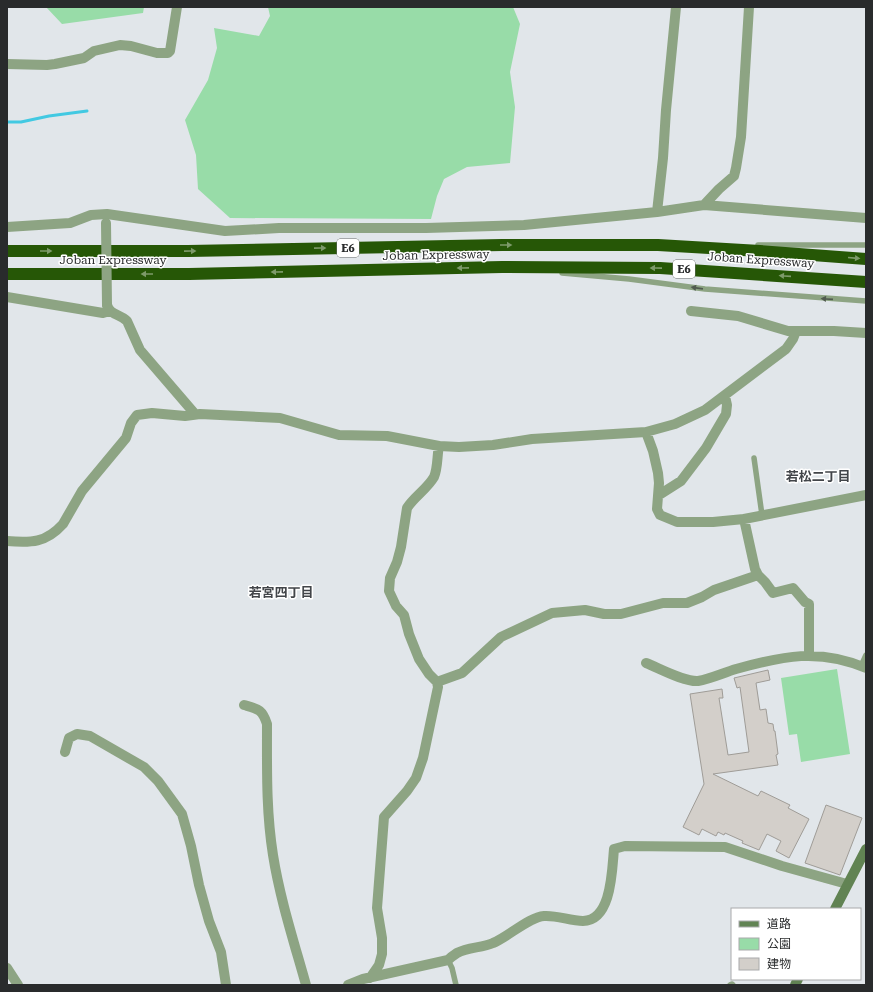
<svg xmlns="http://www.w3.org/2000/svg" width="873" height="992" viewBox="0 0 873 992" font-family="'Roboto Serif','Noto Sans JP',serif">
  <rect width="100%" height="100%" fill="#e1e6ea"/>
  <!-- green -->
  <path fill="#98dca8" d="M46 7H144L143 13 62 24Z
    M268 7H513L520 24 510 72 515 107 510 163 467 167 444 179 437 196 431 219 230 218 198 189 196 155 185 120 208 80 217 48 214 28 259 36 270 16Z
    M837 669 850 754 801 762 797 734 789 735 781 678Z"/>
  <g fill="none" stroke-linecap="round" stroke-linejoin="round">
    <!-- stream -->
    <path stroke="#42c9e2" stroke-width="3" d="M7 122H21L49 116 87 111"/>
  </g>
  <!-- building -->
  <path fill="#d3cfca" stroke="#9f9c97" d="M768 670 770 680 756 683 760 710 766 709 768 723 773 724 774 731H775L778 754 776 755 778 765 713 774 758 796 761 791 790 805 788 808 809 819 789 858 776 851 781 841 767 834 759 850 742 843 743 841 725 833 724 835 718 832 716 836 702 829 699 835 683 827 704 784 690 694 722 689 723 698H719L728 755 749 752 740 687 737 688 734 678Z
    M826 805 862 818 840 875 805 863Z"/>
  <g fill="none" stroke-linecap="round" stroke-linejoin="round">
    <!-- lane -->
    <path stroke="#8da483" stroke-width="5.5" d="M758 245H866
      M562 273 629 279 705 289 866 301
      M754 458 762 515
      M861 666 866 655
      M448 960 452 968 456 985
      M730 985 732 984 733 985"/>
    <!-- street -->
    <path stroke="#8da483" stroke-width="10" d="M7 64 47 65 55 64 84 58 94 51 120 45 131 46 157 53H168L170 51 177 7
      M704 205 719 189 734 176 736 168 741 137 749 7
      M657 212 663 158 666 110 676 7
      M7 227 70 223 91 215 107 214 225 231 279 228H426L524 225 657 212 704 205 866 218
      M7 297 103 313 110 311
      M107 305C110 315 120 314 127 321L140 350 195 414
      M691 311 738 316 788 331H834L866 333
      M646 432 653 451 658 473 659 483 657 509 660 515 677 522H713L744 519 866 495
      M659 495 681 481 706 448 726 414 727 405 725 396
      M744 519 755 569 758 575 765 582 773 593 793 588 805 602 809 604V655
      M7 541C31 543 46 543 63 524L82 491 126 438 131 423 137 415 152 413 185 416 200 414 280 418 339 435 387 436 439 446 459 447 493 445 532 439 646 432 675 424 705 410 786 349 793 339 796 331
      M646 663C659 668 684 682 698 681 710 679 723 673 736 669 783 656 819 648 866 668
      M437 682 462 673 501 637 552 613 585 610 604 614H621L663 603H687L702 597 714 590 758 575
      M244 705C258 709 262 709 267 724 267 768 266 811 273 855 280 899 294 942 306 985
      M65 752 69 738 77 734 90 736 144 767 158 781 182 814 191 846 199 885 209 921 221 952 226 985
      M7 968 18 985
      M370 978 379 965 382 954V938L377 908 384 817 407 791 416 778 423 758 438 687 437 682 429 674 419 659 409 634 404 615 396 606 389 591 390 578 397 562 401 547 407 508C414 497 427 489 434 477 438 468 437 455 439 446
      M348 985 363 979 448 960C451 957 454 955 457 953 468 947 482 948 493 943 508 937 529 917 544 916 557 915 570 921 583 921 612 921 612 869 614 849L625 846 725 847 782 866 847 884"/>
    <!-- secondary -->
    <path stroke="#618353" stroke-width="10" d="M835 909 866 849
      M795 985 798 979"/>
    <!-- highway -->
    <path stroke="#265706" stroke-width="12" d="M7 251H188L502 245H658L760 251 866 259
      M7 274H189L502 267 660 268 866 282"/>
    <!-- street-bridge -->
    <path stroke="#8da483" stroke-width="10" d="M106 223 107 305"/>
  </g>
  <!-- one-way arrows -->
  <defs><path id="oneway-solid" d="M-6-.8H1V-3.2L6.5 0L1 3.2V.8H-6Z"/></defs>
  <g fill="#7d9a6a">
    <use href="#oneway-solid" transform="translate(506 245)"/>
    <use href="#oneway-solid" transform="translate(320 248) rotate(-1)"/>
    <use href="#oneway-solid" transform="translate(46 251)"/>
    <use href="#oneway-solid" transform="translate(190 251) rotate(-1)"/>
    <use href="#oneway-solid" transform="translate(854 258) rotate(5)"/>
    <use href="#oneway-solid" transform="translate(463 268) rotate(179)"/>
    <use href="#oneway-solid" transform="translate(656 268) rotate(-179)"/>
    <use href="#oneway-solid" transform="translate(277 272) rotate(179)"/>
    <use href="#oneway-solid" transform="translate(147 274) rotate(180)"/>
    <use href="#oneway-solid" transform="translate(785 276) rotate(-176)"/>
  </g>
  <g fill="#515b4f">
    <use href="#oneway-solid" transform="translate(697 288) rotate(-172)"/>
    <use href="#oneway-solid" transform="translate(827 299) rotate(-176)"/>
  </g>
  <g text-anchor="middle" stroke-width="3" stroke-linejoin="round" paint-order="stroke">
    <!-- shield labels -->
    <g fill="#fff" stroke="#696b6b" stroke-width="1">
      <rect x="337" y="239" width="22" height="18" rx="3"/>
      <rect x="673" y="260" width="22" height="18" rx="3"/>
    </g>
    <g font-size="11" font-weight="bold" fill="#292b2c">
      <text x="348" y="252">E6</text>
      <text x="684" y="273">E6</text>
    </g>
    <!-- street labels -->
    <g font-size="12" fill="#292b2c" stroke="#fff">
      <text transform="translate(436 255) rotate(-1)" y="4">Joban Expressway</text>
      <text x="113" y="264">Joban Expressway</text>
      <text transform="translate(761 260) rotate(4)" y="4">Joban Expressway</text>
    </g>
    <!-- neighbourhood labels -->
    <g font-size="13" font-weight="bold" fill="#424549" stroke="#fff">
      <text x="818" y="481">若松二丁目</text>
      <text x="281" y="597">若宮四丁目</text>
    </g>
  </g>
  <!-- border -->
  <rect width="873" height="992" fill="none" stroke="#292b2c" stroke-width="16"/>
  <!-- legend -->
  <rect x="731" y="908" width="130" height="72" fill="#ffffff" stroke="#a9aaab"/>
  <rect x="739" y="921" width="20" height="6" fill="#618353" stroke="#a9aaab"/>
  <text x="767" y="928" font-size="12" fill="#292b2c">道路</text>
  <rect x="739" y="938" width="20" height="12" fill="#98dca8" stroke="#a9aaab"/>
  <text x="767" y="948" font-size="12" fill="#292b2c">公園</text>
  <rect x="739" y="958" width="20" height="12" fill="#d3cfca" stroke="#a9aaab"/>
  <text x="767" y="968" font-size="12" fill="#292b2c">建物</text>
</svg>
